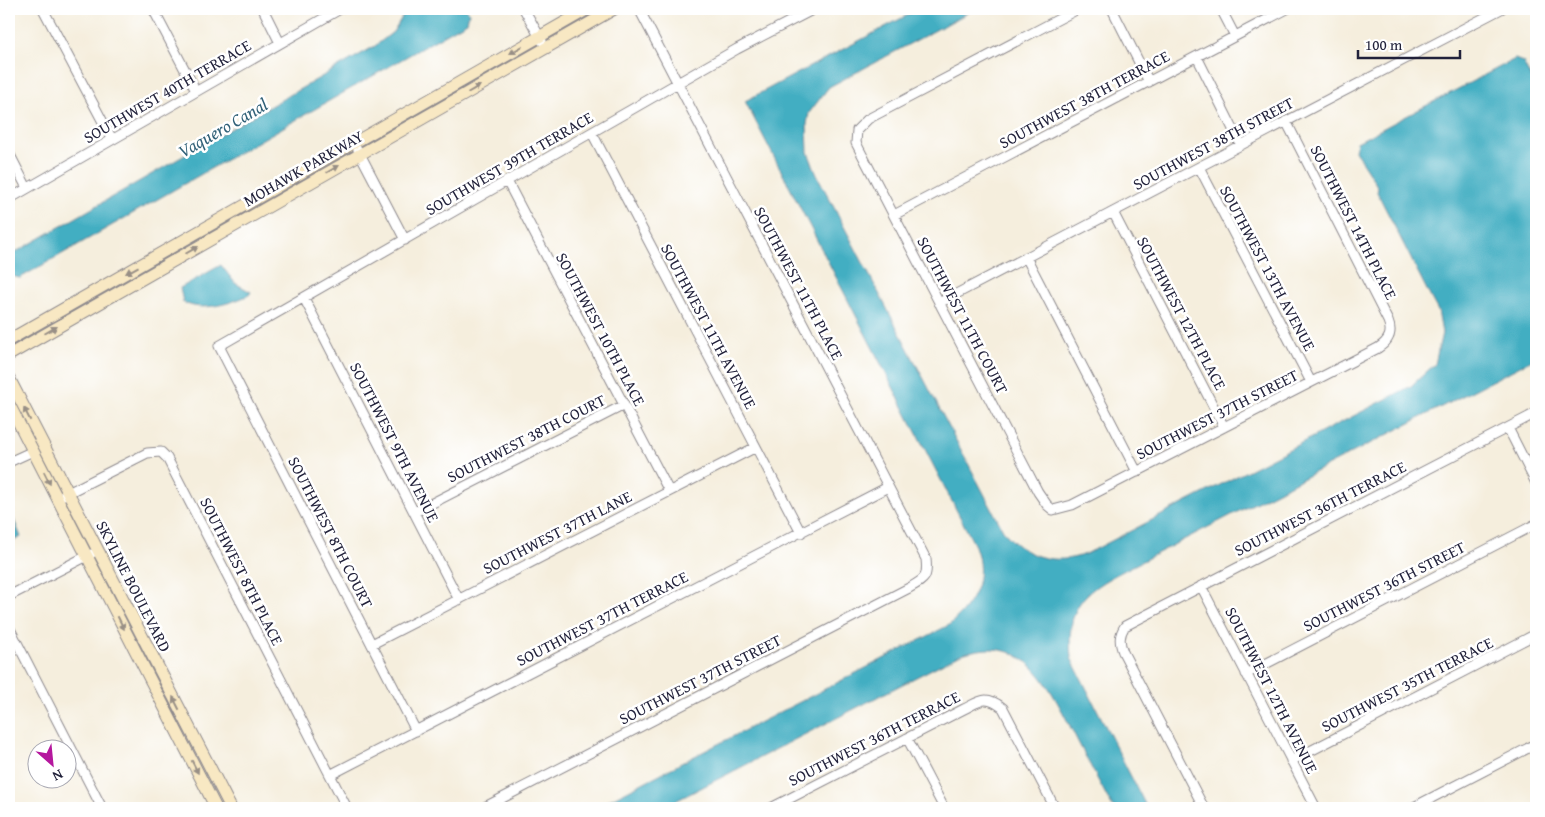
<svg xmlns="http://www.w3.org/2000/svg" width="1545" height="817" viewBox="0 0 1545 817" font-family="'Gentium Book Plus',serif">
  <rect width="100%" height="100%" fill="#fff"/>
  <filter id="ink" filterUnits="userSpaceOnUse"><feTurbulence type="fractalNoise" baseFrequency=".02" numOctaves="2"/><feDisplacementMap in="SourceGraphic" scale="10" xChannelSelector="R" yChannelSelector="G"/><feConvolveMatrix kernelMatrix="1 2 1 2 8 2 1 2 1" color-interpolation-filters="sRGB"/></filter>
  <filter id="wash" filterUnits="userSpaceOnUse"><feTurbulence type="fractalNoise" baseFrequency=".0096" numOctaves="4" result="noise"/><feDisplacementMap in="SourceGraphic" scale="20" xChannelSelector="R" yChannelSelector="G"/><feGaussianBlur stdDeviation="1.12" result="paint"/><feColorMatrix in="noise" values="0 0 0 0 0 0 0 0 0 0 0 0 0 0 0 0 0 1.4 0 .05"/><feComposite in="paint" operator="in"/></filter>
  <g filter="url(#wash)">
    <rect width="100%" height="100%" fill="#f5eedd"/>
    <!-- water -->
    <path fill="#43aec2" stroke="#32687e" d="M407 9H467L469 13 467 22 20 278 11 276 9 271V256L375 46 393 32Z
      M919 9H975L829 87 809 113 807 124 808 152 817 175 1003 530C1023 557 1054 566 1086 554L1396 394 1411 386 1435 364 1442 333 1438 311 1432 300 1377 192 1378 188C1371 174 1362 164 1355 150L1357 142 1515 59 1523 62 1536 88V358L1125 570C1082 592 1066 607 1071 658L1147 808H1113C1099 782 1085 756 1072 730 1046 680 1024 632 959 655L662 808H594L949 625C974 603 987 579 975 546L745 101Z
      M221 265 235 283 251 292 249 295C232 303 201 313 183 302L180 288Z
      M12 515 21 537 9 543V517Z"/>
  </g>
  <g filter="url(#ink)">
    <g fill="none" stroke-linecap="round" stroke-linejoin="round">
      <defs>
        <path id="street" d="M43 9 112 139
          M153 9 196 91
          M263 9 280 43
          M524 9 542 41
          M1078 9 868 119 857 130 856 143 1038 492 1047 505 1053 510 1072 505 1378 348C1389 341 1393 333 1388 321L1286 121
          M1112 9 1149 82
          M1221 9 1235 36
          M1197 57 1241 145
          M592 133 801 533
          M358 150 405 240
          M9 153 27 188
          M1199 167 1311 382
          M507 181 669 491
          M9 199 340 9
          M1113 212 1224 427
          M894 215 1287 9
          M1026 257 1137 472
          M304 298 459 600
          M939 303 1501 9
          M1508 428 1536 483
          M9 462 33 451
          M64 495 147 453 161 452 167 458 347 808
          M415 512 624 405
          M1201 586 1316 808
          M9 596 91 554
          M9 627 102 808
          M372 644 756 447
          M1246 674 1536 524
          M416 731 219 346 737 49 814 9
          M907 738 944 808
          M1291 761 1536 634
          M330 775 888 487
          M483 808 909 588C925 579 928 578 926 559L639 9
          M771 808 964 709C982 700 986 695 1003 708L1055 808
          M1204 808 1123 652C1119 642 1119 635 1125 626L1536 413
          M1412 808 1536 744"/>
        <path id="secondary" d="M9 340 588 9
          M9 355 614 9
          M9 378 231 808
          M9 404 216 808"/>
      </defs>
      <!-- street casing -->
      <use href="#street" stroke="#8c888c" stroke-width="11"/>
      <!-- secondary casing -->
      <use href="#secondary" stroke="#8c888c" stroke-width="13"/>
      <!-- street -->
      <use href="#street" stroke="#fff" stroke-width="9"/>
      <!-- secondary -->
      <use href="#secondary" stroke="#f8e8c3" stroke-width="11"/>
    </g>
    <!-- one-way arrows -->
    <defs><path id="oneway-solid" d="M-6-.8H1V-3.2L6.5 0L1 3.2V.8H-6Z" transform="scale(1.25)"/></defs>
    <g fill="#988f86">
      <use href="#oneway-solid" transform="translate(516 50) rotate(150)"/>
      <use href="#oneway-solid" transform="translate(474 89) rotate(-30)"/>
      <use href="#oneway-solid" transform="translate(333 169) rotate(-30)"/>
      <use href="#oneway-solid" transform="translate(192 250) rotate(-30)"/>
      <use href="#oneway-solid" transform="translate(132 270) rotate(151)"/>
      <use href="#oneway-solid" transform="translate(51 330) rotate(-30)"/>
      <use href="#oneway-solid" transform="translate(27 414) rotate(-117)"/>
      <use href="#oneway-solid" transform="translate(47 478) rotate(63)"/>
      <use href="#oneway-solid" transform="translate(121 623) rotate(63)"/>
      <use href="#oneway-solid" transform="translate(176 703) rotate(-117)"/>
      <use href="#oneway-solid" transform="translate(195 767) rotate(63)"/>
    </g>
  </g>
  <g text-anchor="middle" stroke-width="5" stroke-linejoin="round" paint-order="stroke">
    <!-- street labels -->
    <g font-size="16" fill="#22223b" stroke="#fff">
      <text transform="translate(167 91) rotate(-30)" y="6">SOUTHWEST 40TH TERRACE</text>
      <text transform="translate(1084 99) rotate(-28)" y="6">SOUTHWEST 38TH TERRACE</text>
      <text transform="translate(1213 143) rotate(-28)" y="6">SOUTHWEST 38TH STREET</text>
      <text transform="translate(509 163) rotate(-30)" y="6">SOUTHWEST 39TH TERRACE</text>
      <text transform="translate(303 168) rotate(-30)" y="6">MOHAWK PARKWAY</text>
      <text transform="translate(1354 222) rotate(63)" y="6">SOUTHWEST 14TH PLACE</text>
      <text transform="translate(1268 268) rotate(62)" y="6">SOUTHWEST 13TH AVENUE</text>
      <text transform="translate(799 283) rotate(62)" y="6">SOUTHWEST 11TH PLACE</text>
      <text transform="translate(1182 313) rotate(62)" y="6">SOUTHWEST 12TH PLACE</text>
      <text transform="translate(963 315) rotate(62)" y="6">SOUTHWEST 11TH COURT</text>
      <text transform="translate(709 326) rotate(62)" y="6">SOUTHWEST 11TH AVENUE</text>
      <text transform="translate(601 329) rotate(62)" y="6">SOUTHWEST 10TH PLACE</text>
      <text transform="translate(1217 414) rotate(-27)" y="6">SOUTHWEST 37TH STREET</text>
      <text transform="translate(526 438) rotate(-27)" y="6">SOUTHWEST 38TH COURT</text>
      <text transform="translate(395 442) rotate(63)" y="6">SOUTHWEST 9TH AVENUE</text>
      <text transform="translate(1320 508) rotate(-27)" y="6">SOUTHWEST 36TH TERRACE</text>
      <text transform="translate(331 532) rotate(63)" y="6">SOUTHWEST 8TH COURT</text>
      <text transform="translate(557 532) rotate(-27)" y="6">SOUTHWEST 37TH LANE</text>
      <text transform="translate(242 571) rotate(63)" y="6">SOUTHWEST 8TH PLACE</text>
      <text transform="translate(134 586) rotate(63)" y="6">SKYLINE BOULEVARD</text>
      <text transform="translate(1384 586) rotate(-27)" y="6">SOUTHWEST 36TH STREET</text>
      <text transform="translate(602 618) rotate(-27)" y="6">SOUTHWEST 37TH TERRACE</text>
      <text transform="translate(700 679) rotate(-27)" y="6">SOUTHWEST 37TH STREET</text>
      <text transform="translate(1407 684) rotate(-27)" y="6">SOUTHWEST 35TH TERRACE</text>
      <text transform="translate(1272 690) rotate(63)" y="6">SOUTHWEST 12TH AVENUE</text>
      <text transform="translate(874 738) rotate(-27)" y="6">SOUTHWEST 36TH TERRACE</text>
    </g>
    <!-- water labels -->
    <g font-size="18" font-style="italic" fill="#316178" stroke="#fff">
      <text transform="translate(223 128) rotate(-30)" y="6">Vaquero Canal</text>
    </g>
  </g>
  <!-- margin -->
  <rect width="1545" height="817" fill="none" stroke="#fff" stroke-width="30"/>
  <!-- north arrow -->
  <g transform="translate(52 764) rotate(153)"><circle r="24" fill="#ffffff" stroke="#a7a7b1"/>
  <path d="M0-4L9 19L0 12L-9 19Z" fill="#b5179e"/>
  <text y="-8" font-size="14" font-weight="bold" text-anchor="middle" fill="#22223b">N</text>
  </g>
  <!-- scale -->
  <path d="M1358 50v8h102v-8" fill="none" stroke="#22223b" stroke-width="2.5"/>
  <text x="1365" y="50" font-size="15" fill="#22223b" stroke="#ffffff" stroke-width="4" paint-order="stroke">100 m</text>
</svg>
